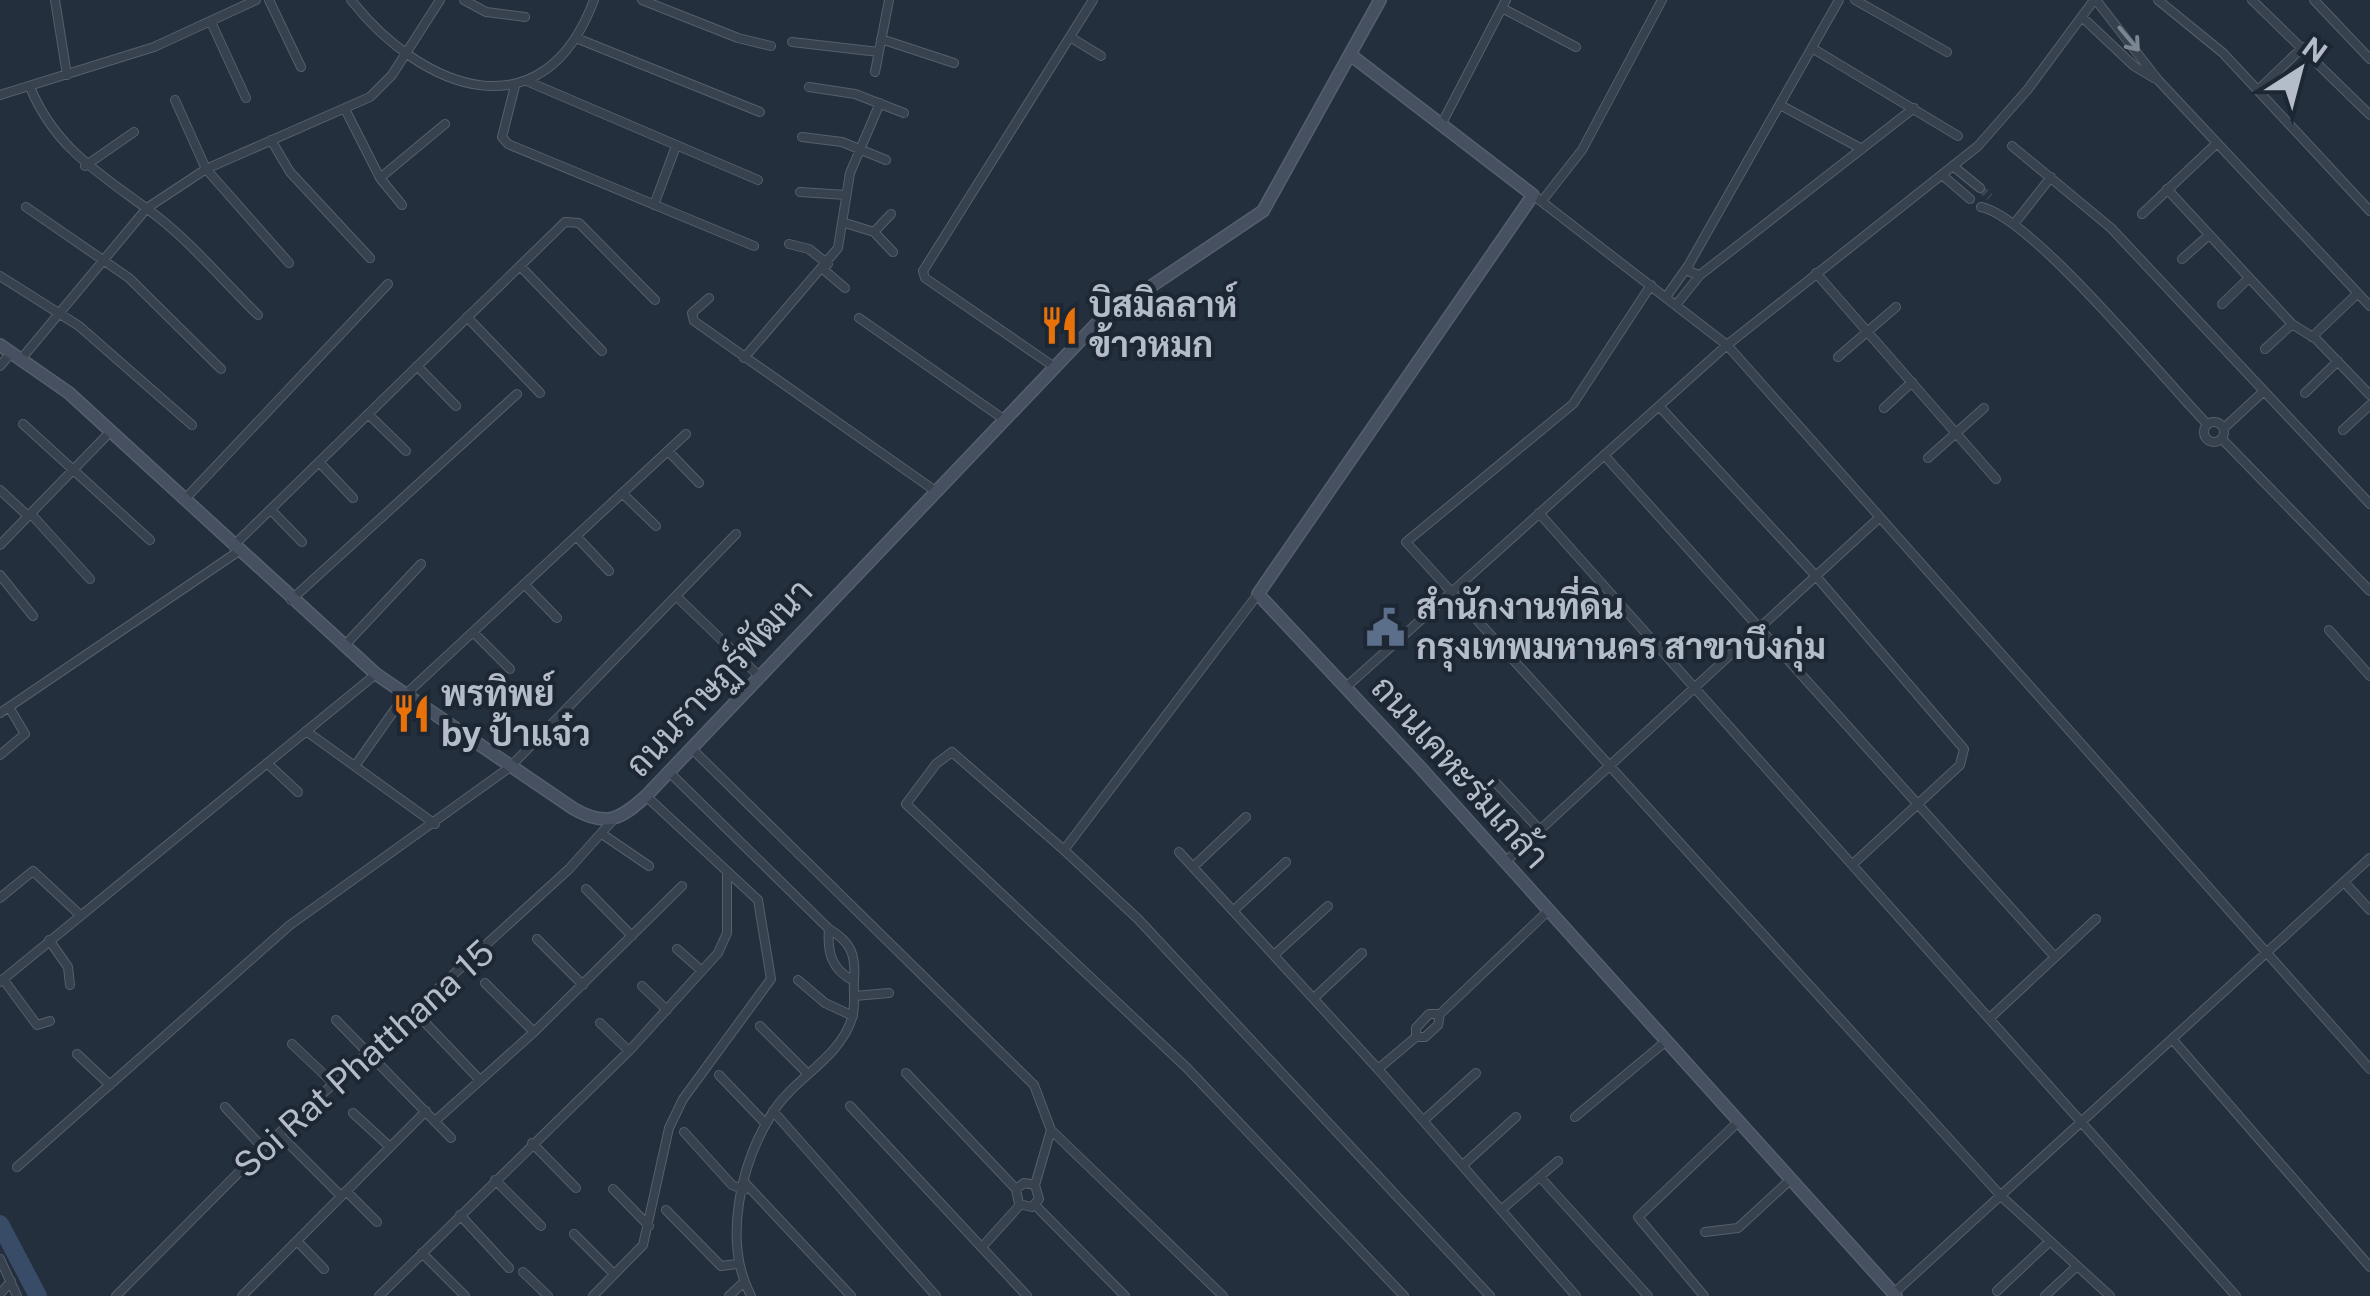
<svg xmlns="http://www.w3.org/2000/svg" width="2370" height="1296" viewBox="0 0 2370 1296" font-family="'Public Sans',Sarabun,sans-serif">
  <rect width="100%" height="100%" fill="#242f3e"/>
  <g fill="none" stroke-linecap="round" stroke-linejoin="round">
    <!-- river -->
    <path stroke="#394c67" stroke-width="18" d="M0 1224 38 1296"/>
    <!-- street-tunnel -->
    <path stroke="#3a4453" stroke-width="8" stroke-dasharray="8 4" stroke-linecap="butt" d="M1980 188 1990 197"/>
    <defs>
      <path id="street" d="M55 0 67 75
        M269 0 301 67
        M351 0C422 90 543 137 594 0
        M464 0 486 12 525 17
        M642 0 738 38 771 46
        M1839 0 1688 266 1690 272 1700 275 1914 108
        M1855 0 1947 52
        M2096 0 2158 80 2370 306
        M2158 0 2223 53 2370 211
        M2252 0 2370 115
        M2314 0 2370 59
        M1502 8 1576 47
        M2082 17 2134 66 2154 78
        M211 22 246 98
        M1070 37 1101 56
        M576 38 760 112
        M881 39 954 63
        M792 42 879 52
        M1812 48 1958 136
        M875 72 889 0
        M529 82 758 180
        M515 86 502 137 508 144 754 246
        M30 87C54 146 97 172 146 208 187 237 222 280 258 315
        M809 87 855 94 904 113
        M2258 90 2303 47
        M0 95 154 47 256 0
        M175 100 206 169 289 263
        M1780 105 1862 149
        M346 111 380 178 402 205
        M1441 125 1506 0
        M802 137 842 142 886 160
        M271 140 290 172 370 258
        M2012 146 2111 228 2370 504
        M85 166 134 132
        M1953 166 1980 188
        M1942 175 1970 199
        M380 178 445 124
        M2167 189 2292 324 2316 339 2370 395
        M800 192 846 195
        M1533 195 1727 345 2370 1069
        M1542 201 1582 150 1662 0
        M654 205 676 146
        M26 207 129 278 221 369
        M1981 207C2032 217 2164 380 2207 424
        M2142 214 2217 143
        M845 223 874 232 891 214
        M2014 224 2051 177
        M874 232 893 252
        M789 244 809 249 828 264
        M2182 259 2209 235
        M520 266 602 351
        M824 270 845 288
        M1816 273 1996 479
        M0 276 79 326 192 425
        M1651 285 1573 404 1406 542 2002 1197 2110 1296
        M1666 297 1688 266
        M709 298 692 313 694 321 934 490
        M2222 304 2249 278
        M1676 305 1700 275
        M467 317 540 393
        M859 318 1002 418
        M2312 337 2358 293
        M2265 349 2292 324
        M1838 357 1896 307
        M22 358 147 208 206 169 370 97 392 75 440 0
        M744 358 838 248 850 173 880 103
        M0 366 12 352
        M417 366 456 406
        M1053 366 925 278 923 271 1093 0
        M2305 393 2338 361
        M1659 406 1815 575 1964 749 1960 765 1854 863
        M1884 408 1912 382
        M368 414 406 451
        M2204 432a10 10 0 1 1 20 0a10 10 0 1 1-20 0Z
        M23 424 150 540
        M2224 428 2264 391
        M2343 430 2370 405
        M2222 439 2370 591
        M668 451 699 483
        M1604 455 2055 957
        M1928 458 1984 408
        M319 462 353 498
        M0 490 28 516
        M622 493 656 526
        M185 499 388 284
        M271 510 302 542
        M1539 513 2236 1296
        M31 514 90 579
        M576 536 609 571
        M0 545 111 431
        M233 546 565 222 579 223 655 300
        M0 575 33 616
        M524 584 557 618
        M1258 594 1064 850 1138 919 1490 1296
        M676 596 759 676
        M291 600 517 394
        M2329 630 2370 676
        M473 632 510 669
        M345 645 421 564
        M1346 687 1727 345 1978 146 2028 89 2094 0
        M0 713 239 551
        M306 731 435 824
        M692 749 1034 1085 1051 1130 1035 1185
        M0 755 25 734 9 707
        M267 763 298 792
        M355 766 405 695 686 434
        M669 772 829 929C851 942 856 955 854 979 853 993 856 1004 852 1018 840 1058 794 1078 773 1112 741 1162 722 1241 751 1296
        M1497 784 1540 830
        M602 834 649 866
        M1064 850 952 752 936 764 906 804 1186 1067 1404 1296
        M1179 852 1378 1069 1576 1296
        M1505 862 1879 518
        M1193 867 1246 817
        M2344 882 2370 910
        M586 889 632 936
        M0 898 33 871 79 914
        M1234 910 1286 862
        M829 929C827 953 832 970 854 981
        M537 939 583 985
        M49 940 68 967 70 985
        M677 949 702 971
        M1275 954 1328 906
        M3 979 37 1025 50 1021
        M798 980 825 1003 853 1016
        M0 982 376 674
        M485 983 534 1032
        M642 986 667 1010
        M855 996 889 993
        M1314 998 1362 953
        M416 1013 479 1079
        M1991 1017 2096 919
        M336 1020 451 1138
        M600 1023 629 1051
        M760 1026 808 1074
        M1416 1037V1028L1429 1014H1440
        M2173 1040 2370 1267
        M292 1044 333 1083
        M77 1054 110 1085
        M1378 1069 1416 1037H1425L1438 1025 1440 1014 1548 911
        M906 1073 1016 1189 1019 1204 1032 1207 1039 1199 1035 1185 1024 1183 1016 1189
        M719 1075 766 1124
        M850 1106 1027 1296
        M225 1107 263 1148
        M773 1111 936 1296
        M353 1113 390 1147
        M1575 1117 1665 1042
        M1424 1120 1476 1073
        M435 1121 534 1032 682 886
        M1051 1130 1223 1296
        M684 1132 732 1185 744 1190
        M279 1134 341 1196
        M532 1143 576 1188
        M1463 1165 1516 1117
        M17 1167 290 925 510 767 736 534
        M1540 1177 1648 1296
        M495 1180 541 1226
        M745 1183 851 1296
        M613 1189 649 1226
        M346 1191 377 1222
        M1035 1205 1125 1296
        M666 1210 721 1266 737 1264
        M1501 1210 1558 1161
        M460 1215 509 1268
        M1705 1232 1738 1228 1790 1180
        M574 1234 614 1274
        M297 1241 324 1269
        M982 1247 1020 1205
        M422 1253 465 1296
        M0 1259 17 1296
        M523 1272 548 1296
        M1997 1291 2050 1241
        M1894 1293 2370 858
        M0 1294 11 1281
        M116 1296 263 1148 569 869 612 821
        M242 1296 426 1111
        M379 1296 629 1051 718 953 727 933V875
        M593 1296 643 1245 669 1128 683 1099 771 979 758 900 646 796
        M729 1296 743 1283
        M1704 1296 1638 1217 1738 1122
        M2045 1296 2077 1266"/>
      <path id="secondary" d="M1352 56 1533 195 1258 594 1419 766 1896 1296
        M0 345 69 393 376 674 574 809C606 827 620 820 646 796L1098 322 1263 211 1380 0"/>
    </defs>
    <!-- street casing -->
    <use href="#street" stroke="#565f6c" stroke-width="10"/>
    <!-- secondary casing -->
    <use href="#secondary" stroke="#565f6c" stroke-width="14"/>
    <!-- street -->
    <use href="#street" stroke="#38414e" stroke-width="8"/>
    <!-- secondary -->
    <use href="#secondary" stroke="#465061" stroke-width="11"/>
  </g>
  <!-- one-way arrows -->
  <defs><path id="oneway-shaft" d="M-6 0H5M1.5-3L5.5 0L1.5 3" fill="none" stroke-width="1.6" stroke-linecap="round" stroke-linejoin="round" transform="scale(2.5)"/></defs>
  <use stroke="#7c8592" href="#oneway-shaft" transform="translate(2129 39) rotate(50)"/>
  <!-- icons -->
  <defs>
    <symbol id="restaurant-bare" viewBox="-9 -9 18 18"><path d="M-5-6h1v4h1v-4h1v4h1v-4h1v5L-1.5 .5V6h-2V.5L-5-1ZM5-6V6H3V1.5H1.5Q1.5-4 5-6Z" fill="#e8710a" stroke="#1d2633" stroke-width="2.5" paint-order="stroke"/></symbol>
    <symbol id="civic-bare" viewBox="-9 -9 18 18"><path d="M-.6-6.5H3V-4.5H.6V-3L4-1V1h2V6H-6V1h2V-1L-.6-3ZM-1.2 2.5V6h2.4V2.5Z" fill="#5c6f8a" stroke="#1d2633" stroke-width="2.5" paint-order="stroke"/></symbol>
  </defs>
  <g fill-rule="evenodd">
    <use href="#restaurant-bare" x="1032" y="298" width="55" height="55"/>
    <use href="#civic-bare" x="1358" y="600" width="55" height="55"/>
    <use href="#restaurant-bare" x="384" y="686" width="55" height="55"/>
  </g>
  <g text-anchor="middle" stroke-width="8" stroke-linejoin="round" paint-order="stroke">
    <!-- poi labels -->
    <g font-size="35" font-weight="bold" fill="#b4bcc9" stroke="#1d2633" text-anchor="start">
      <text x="1089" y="317">บิสมิลลาห์<tspan x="1089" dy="40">ข้าวหมก</tspan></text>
      <text x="1416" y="619">สำนักงานที่ดิน<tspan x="1416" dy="40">กรุงเทพมหานคร สาขาบึงกุ่ม</tspan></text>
      <text x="441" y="706">พรทิพย์<tspan x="441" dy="40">by ป้าแจ๋ว</tspan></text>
    </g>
    <!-- street labels -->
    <g font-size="35" fill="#b4bcc9" stroke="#1d2633">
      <text transform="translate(719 678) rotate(-47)" y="12">ถนนราษฏร์พัฒนา</text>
      <text transform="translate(1460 772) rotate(48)" y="12">ถนนเคหะร่มเกล้า</text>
      <text transform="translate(364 1059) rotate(-42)" y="12">Soi Rat Phatthana 15</text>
    </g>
  </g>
  <!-- north arrow -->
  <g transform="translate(2300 70) rotate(36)" stroke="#1d2633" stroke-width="8" paint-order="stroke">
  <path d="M0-8L18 38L0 25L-18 38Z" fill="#b4bcc9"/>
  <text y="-15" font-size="28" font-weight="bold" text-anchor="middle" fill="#b4bcc9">N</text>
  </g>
</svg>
